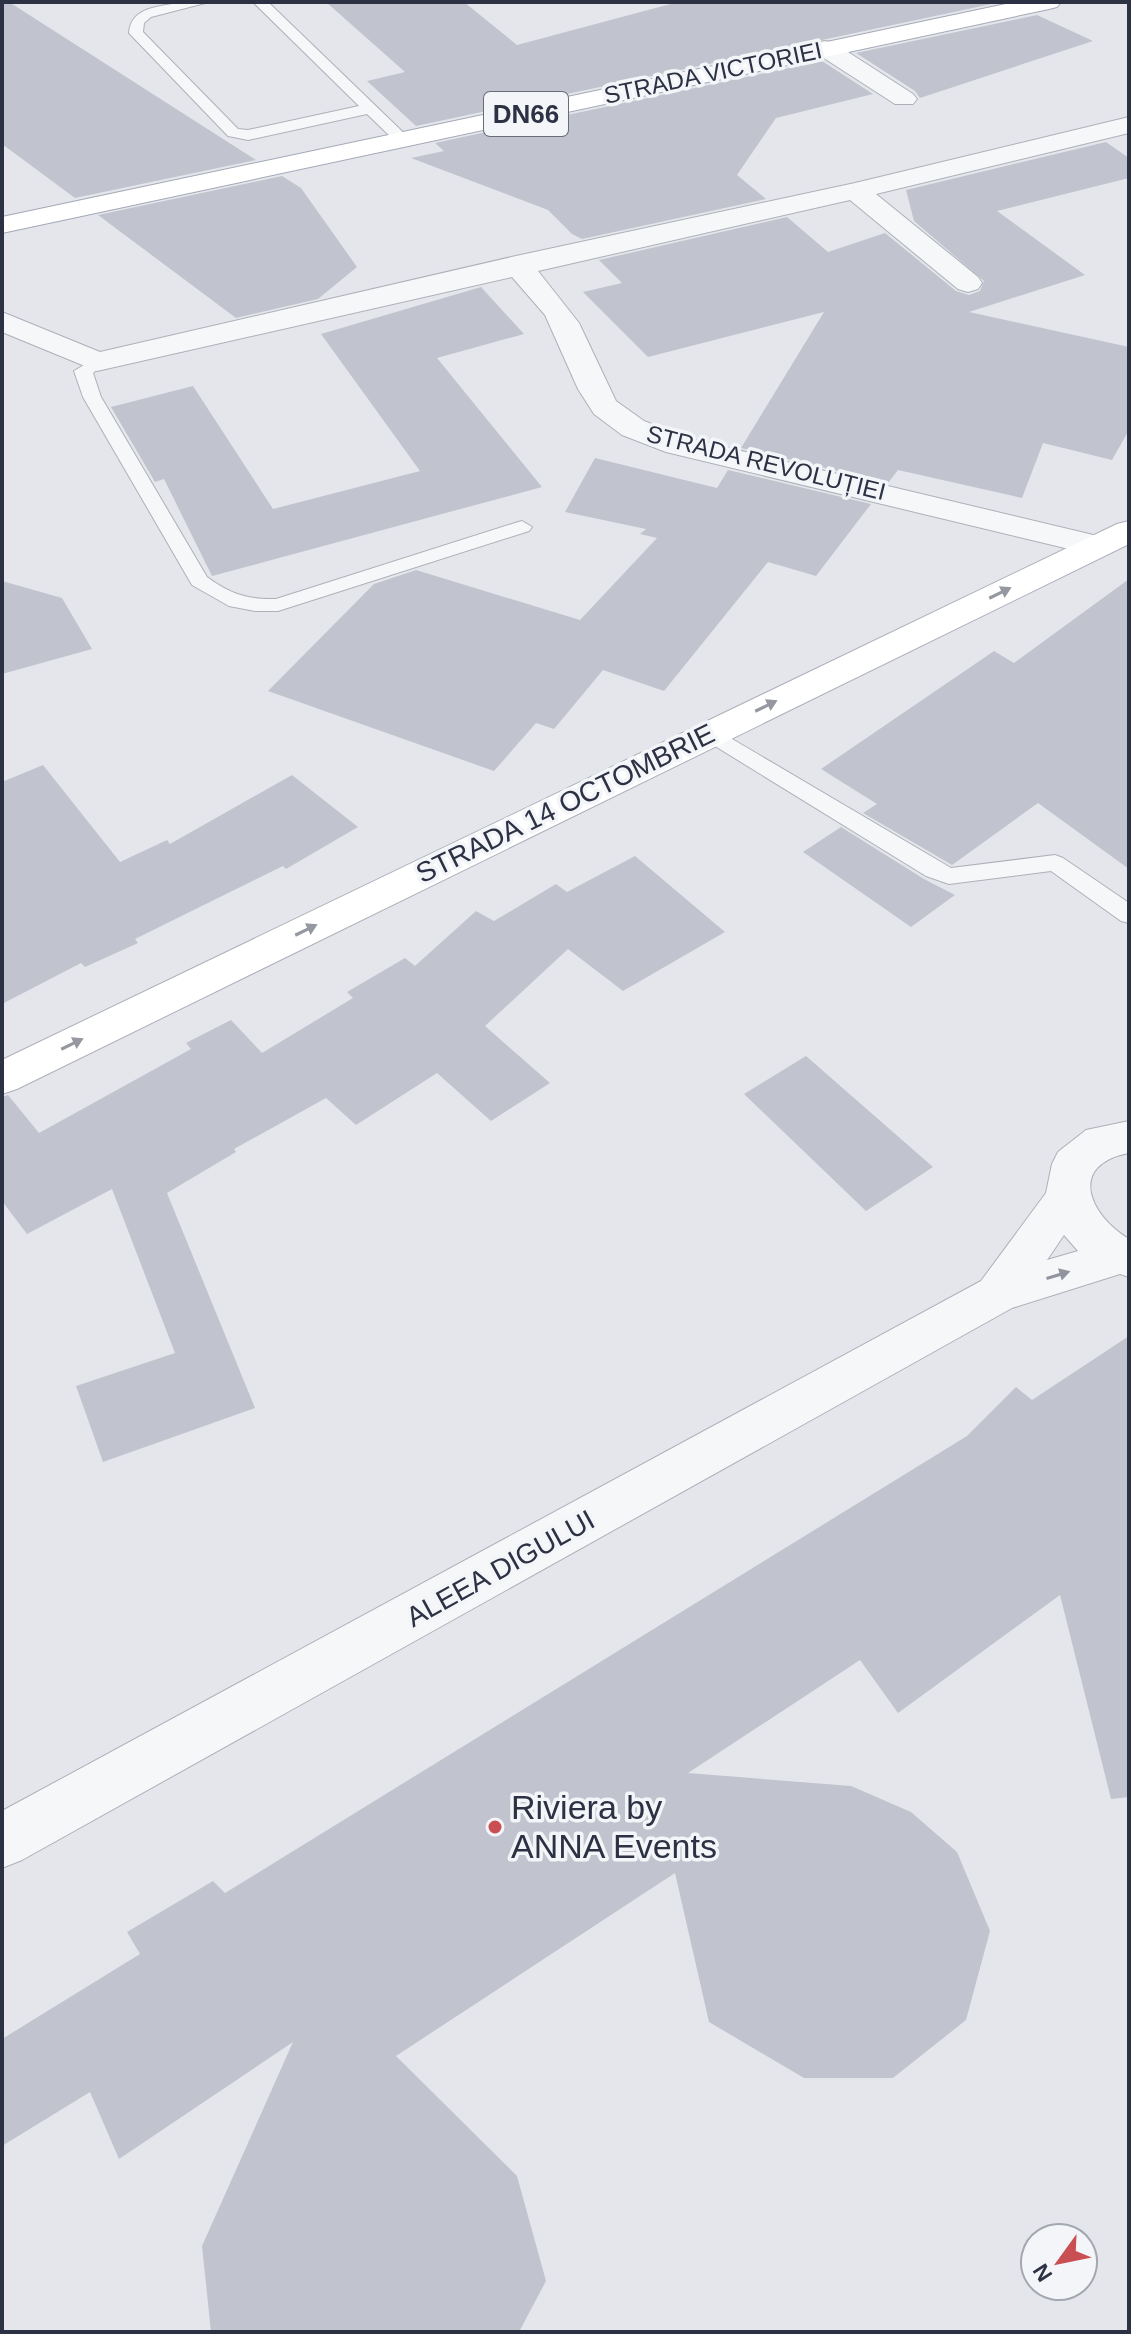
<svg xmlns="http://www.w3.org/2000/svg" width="1131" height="2334" viewBox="0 0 1131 2334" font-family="Arial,sans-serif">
  <rect width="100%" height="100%" fill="#e4e6eb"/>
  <!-- building -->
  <path fill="#c1c4ce" d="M2 2H9L256 160 75 198 2 144Z
    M326 2H464L517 45 678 2H1001L416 126 367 81 405 72Z
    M1037 15 1093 41 920 98 915 91 856 53Z
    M822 61 873 94 776 118 737 175 766 199 582 239 572 234 548 210 411 158 444 151 435 143Z
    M1106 142 1129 158V178L997 211 1085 275 969 312 1129 347V430L1112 460 1043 443 1022 498 898 470 888 483 741 448 824 312 648 357 583 292 622 283 599 260 787 217 828 252 885 233 956 291 969 295 980 291 984 281 914 221 906 190Z
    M282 176 301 188 357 267 318 299 236 318 98 215Z
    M481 287 524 334 437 358 542 487 212 576 164 479 155 482 111 407 193 386 273 509 420 471 321 334Z
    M595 458 717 488 728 470 871 504 816 576 768 562 664 691 603 670 554 729 536 723 494 771 268 691 374 584 416 570 580 620 657 538 640 534 646 529 565 512Z
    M1129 579V869L1038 803 952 865 863 813 877 804 821 769 994 651 1014 663Z
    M2 581 62 598 92 649 2 674Z
    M43 765 120 862 167 840 170 844 292 775 358 827 286 869 283 866 135 939 138 943 85 967 81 963 2 1004V782Z
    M841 827 924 879 955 895 911 927 803 852Z
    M635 856 725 932 623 991 568 949 485 1026 550 1083 491 1121 437 1073 356 1125 326 1098 234 1149 236 1152 167 1193 255 1408 103 1462 76 1386 175 1353 112 1189 27 1234 2 1201V1097L8 1095 39 1133 191 1049 186 1043 231 1020 262 1053 353 998 347 992 405 958 415 966 476 911 494 921 556 884 567 892Z
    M806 1056 933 1167 866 1211 744 1094Z
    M1129 1336V1797L1111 1799 1060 1595 898 1713 860 1660 688 1773 851 1786 911 1812 957 1852 990 1931 966 2020 893 2078H804L709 2022 675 1873 396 2056 517 2176 546 2281 519 2332H211L202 2246 293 2042 119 2159 90 2092 2 2146V2039L140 1954 127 1932 213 1881 225 1893 967 1436 1016 1387 1032 1400Z"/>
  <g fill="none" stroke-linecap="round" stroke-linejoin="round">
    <defs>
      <path id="lane" d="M182 2H209L151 17 144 23 143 32 238 129 248 130 359 106 253 2H268L410 139 408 142H396L367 114 248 140 228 136 129 33C131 6 160 7 182 2Z
        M97 357 106 362 93 373 101 397 207 577C230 594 248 600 276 599L515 523 522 521 532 527 529 531 278 611H255L229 606 192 585 83 397 74 371Z
        M710 726 951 868 1055 855 1063 858 1129 903V923L1121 921 1051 871 949 884 926 876 702 738 699 733 702 728Z"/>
      <path id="street" d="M825 41 834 43 913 94 917 99 913 104H895L816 53 813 48 816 43Z
        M1129 117V133L876 194 978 277 982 283 978 289 968 292 958 289 850 200 538 271 579 323 616 401 644 421 687 438 1110 539 1115 546 1110 553 1098 556 666 452 622 435 594 414 578 389 545 315 512 277 97 371 2 332V312L100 352 516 256 855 183Z
        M1129 1121V1153C1067 1165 1089 1215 1129 1239V1277L1120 1274 1012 1308 22 1860 2 1868V1811L981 1281 1046 1193 1052 1164 1058 1152 1086 1130ZM1064 1235 1078 1251 1047 1260Z"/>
      <path id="secondary" d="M1129 521V544L17 1089 2 1094V1060L1117 524Z"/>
      <path id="primary" d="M1015 2H1061L1057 7 1049 9 2 233V217Z"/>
    </defs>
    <!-- lane casing -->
    <use href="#lane" stroke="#adb0b9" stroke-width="2"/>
    <!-- street casing -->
    <use href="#street" stroke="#adb0b9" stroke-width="2"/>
    <!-- secondary casing -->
    <use href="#secondary" stroke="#adb0b9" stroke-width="2"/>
    <!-- primary casing -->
    <use href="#primary" stroke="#a3a8b6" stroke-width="2"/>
    <!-- lane -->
    <use href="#lane" fill="#f6f7f9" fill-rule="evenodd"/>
    <!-- street -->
    <use href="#street" fill="#f6f7f9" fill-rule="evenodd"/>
    <!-- secondary -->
    <use href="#secondary" fill="#fff" fill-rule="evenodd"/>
    <!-- primary -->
    <use href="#primary" fill="#fff" fill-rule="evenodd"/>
  </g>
  <!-- one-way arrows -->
  <defs><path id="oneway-solid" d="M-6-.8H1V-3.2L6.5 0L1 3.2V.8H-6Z" transform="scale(2)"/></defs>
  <g fill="#9698a1">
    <use href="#oneway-solid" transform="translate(1000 593) rotate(-26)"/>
    <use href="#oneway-solid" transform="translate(766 706) rotate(-26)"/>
    <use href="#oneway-solid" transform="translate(306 930) rotate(-26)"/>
    <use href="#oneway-solid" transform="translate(72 1044) rotate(-26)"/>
  </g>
  <use fill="#91949e" href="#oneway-solid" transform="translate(1058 1275) rotate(-17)"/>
  <!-- markers -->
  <circle fill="#ca4f52" stroke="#f3f5f8" stroke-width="3" cx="495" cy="1827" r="8"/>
  <g text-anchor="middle" stroke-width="7" stroke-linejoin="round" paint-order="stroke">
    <!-- far-street labels -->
    <g font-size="24" fill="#2c3143" stroke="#f3f5f8">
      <text transform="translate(713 73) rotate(-12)" y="8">STRADA VICTORIEI</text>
      <text transform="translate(766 463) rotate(14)" y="8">STRADA REVOLUȚIEI</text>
    </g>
    <!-- shield labels -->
    <rect fill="#f3f5f8" stroke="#686c79" stroke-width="2" x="484" y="92" width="84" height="44" rx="6"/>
    <g font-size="26" font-weight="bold" fill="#2c3143">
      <text x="526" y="123">DN66</text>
    </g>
    <!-- street labels -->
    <g font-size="28" fill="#2c3143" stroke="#f3f5f8">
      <text transform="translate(565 803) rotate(-26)" y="10">STRADA 14 OCTOMBRIE</text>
      <text transform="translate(500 1568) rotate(-29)" y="10">ALEEA DIGULUI</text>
    </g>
    <!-- near-poi labels -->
    <g font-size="34" fill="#2c3143" stroke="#f3f5f8" text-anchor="start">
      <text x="511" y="1819">Riviera by<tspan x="511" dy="39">ANNA Events</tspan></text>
    </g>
  </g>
  <!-- border -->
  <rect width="1131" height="2334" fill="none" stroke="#2c3143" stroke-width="8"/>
  <!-- north arrow -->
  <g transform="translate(1059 2262) rotate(237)"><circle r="38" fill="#f3f5f8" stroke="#a3a7b0" stroke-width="2"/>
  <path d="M0-6L14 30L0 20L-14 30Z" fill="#ca4f52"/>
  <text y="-12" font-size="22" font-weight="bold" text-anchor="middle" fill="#2c3143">N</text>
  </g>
</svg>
